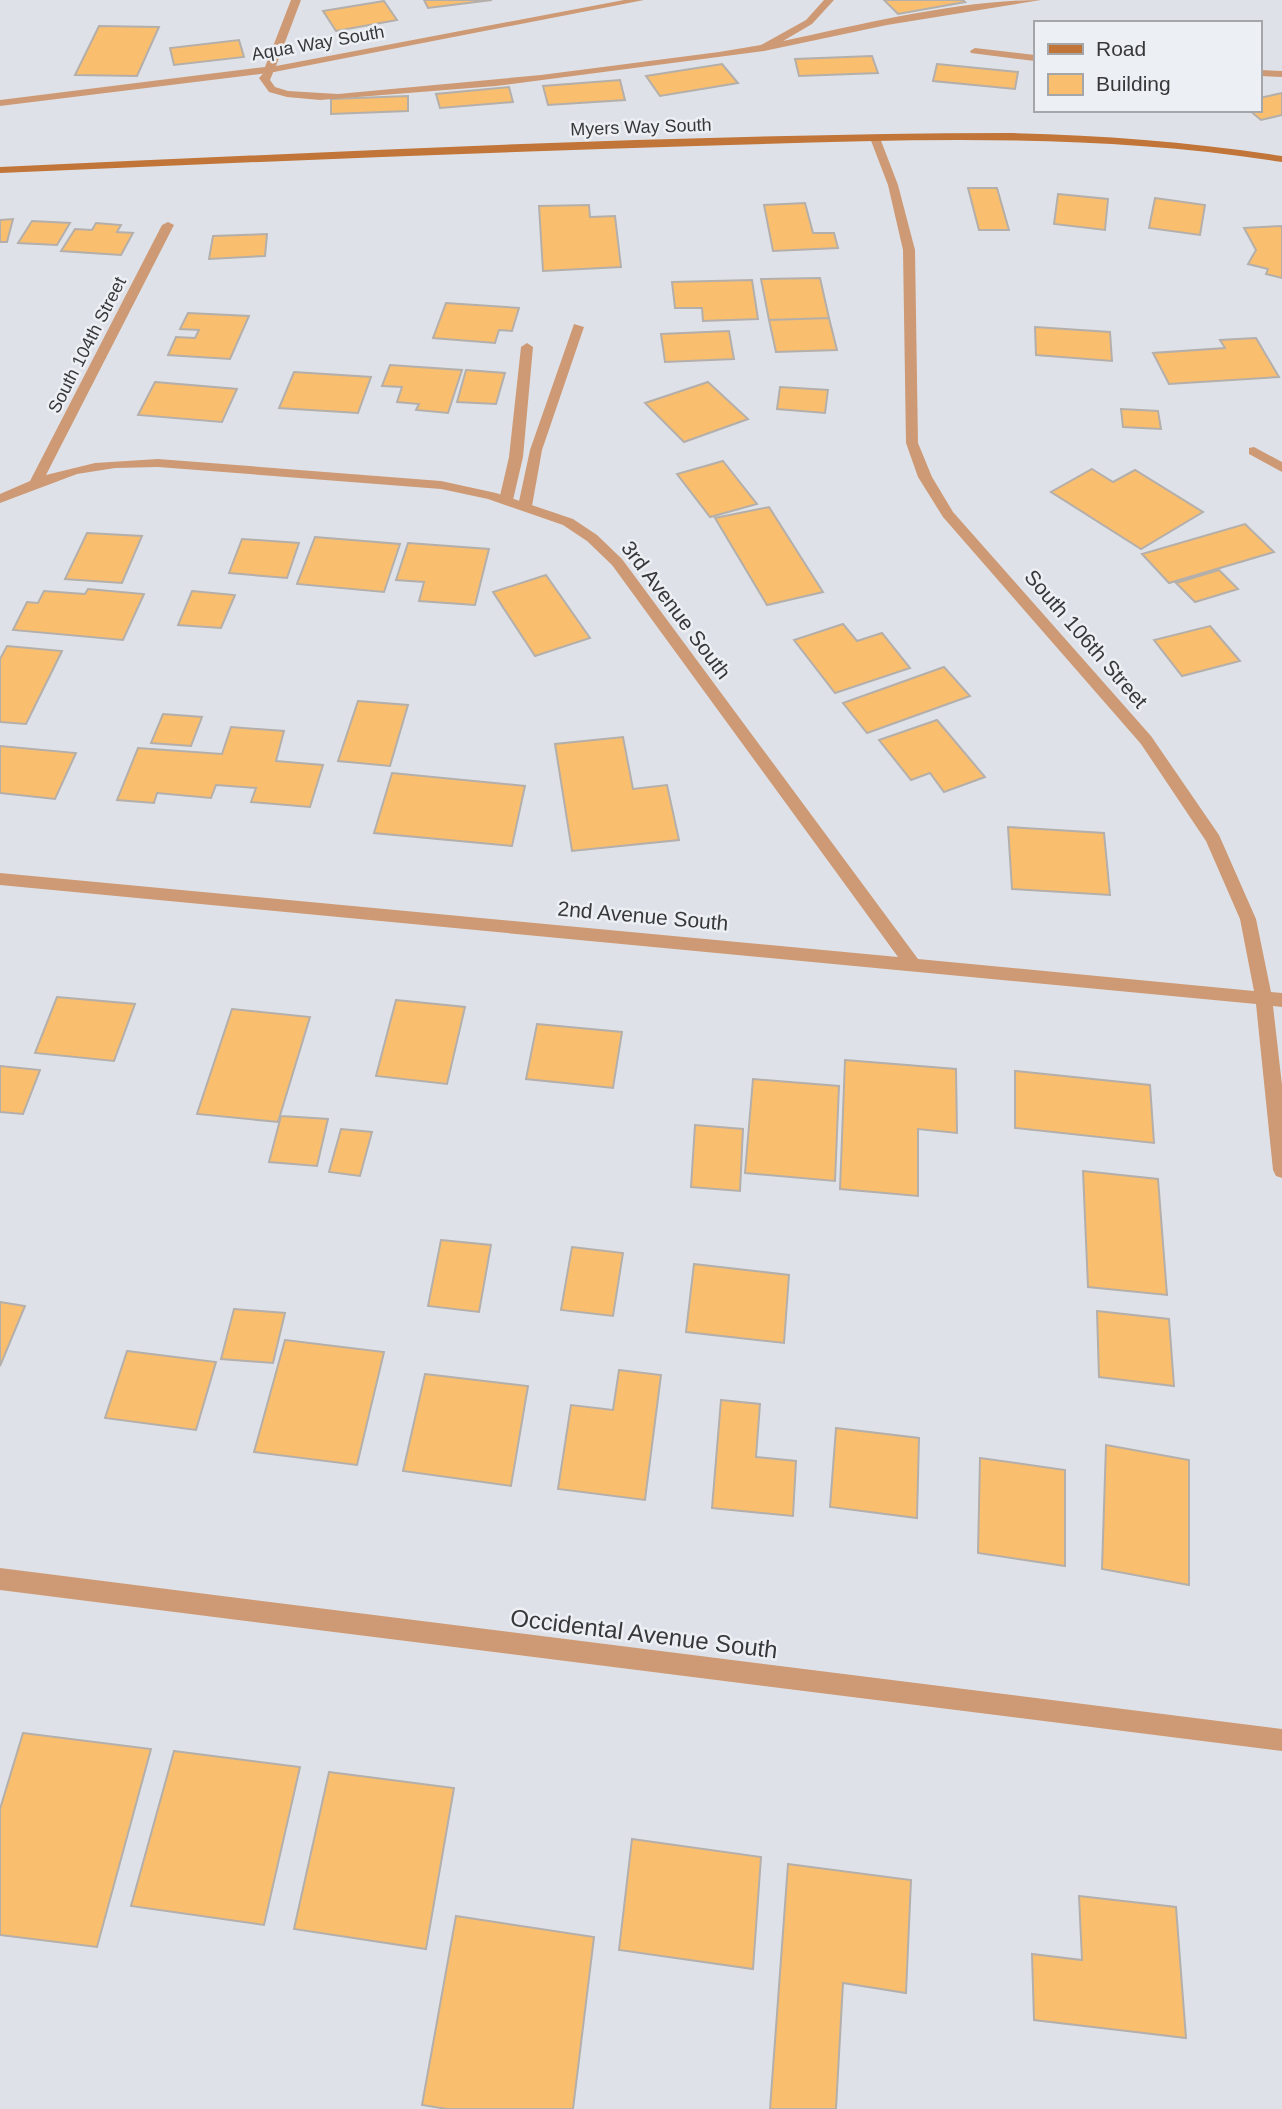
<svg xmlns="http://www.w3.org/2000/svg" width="1282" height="2109" viewBox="0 0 1282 2109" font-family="Arial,sans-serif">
  <rect width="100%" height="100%" fill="#dee2e8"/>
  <!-- building -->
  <path fill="#fabe6f" stroke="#b4afaa" stroke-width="2" d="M424 0H492L428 8Z
    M884 0H963L965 2 898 14Z
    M384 1 397 20 336 31 323 11Z
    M99 26 159 27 137 76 75 75Z
    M239 40 244 57 174 65 170 48Z
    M872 56 878 73 799 76 795 59Z
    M722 64 738 83 660 96 646 76Z
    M937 64 1018 72 1015 89 933 81Z
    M620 80 625 100 548 105 543 86Z
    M509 87 513 102 440 108 436 94Z
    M1282 93V115L1261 120 1249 110H1259V98Z
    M408 96V111L331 114V99Z
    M968 188H997L1009 230H979Z
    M1058 194 1108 199 1105 230 1054 224Z
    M1155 198 1205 205 1200 235 1149 228Z
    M805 203 813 233H834L838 248 773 251 764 205Z
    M589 205 590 217 615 216 621 267 543 271 539 206Z
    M13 219 7 242H0V220Z
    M32 221 70 223 57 245 18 243Z
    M96 223 121 225 117 232 133 233 121 255 61 251 75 229 92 230Z
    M1281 226 1282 228V278L1266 274 1268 269 1248 264 1256 250 1244 228Z
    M267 234 265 256 209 259 213 236Z
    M820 278 829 318 769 320 761 279Z
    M752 280 758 319 703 321 702 308H675L672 282Z
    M446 303 506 307 519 308 512 331 499 330 495 343 433 338Z
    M188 313 249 316 230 359 168 355 176 337 195 338 199 330 180 329Z
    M829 318 837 350 776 352 769 320Z
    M1035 327 1110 332 1112 361 1036 355Z
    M729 331 734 359 665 362 661 334Z
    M1256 338 1279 377 1169 384 1153 353 1225 348 1220 340Z
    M390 365 462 370 448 413 416 410 419 404 397 402 402 387 382 386Z
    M466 370 505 373 496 404 457 402Z
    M294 372 371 377 358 413 279 408Z
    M155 382 237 389 222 422 138 415Z
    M708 382 748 419 684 442 645 403Z
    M780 387 828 390 825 413 777 409Z
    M1121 409 1158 411 1161 429 1123 427Z
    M723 461 757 504 710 517 677 474Z
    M1092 469 1113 482 1135 470 1203 512 1141 549 1051 492Z
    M769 507 823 592 767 605 715 518Z
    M1245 524 1274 552 1169 583 1142 554Z
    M87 533 142 536 122 583 65 579Z
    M315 537 400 544 384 592 297 584Z
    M242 539 299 543 287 578 229 573Z
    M408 543 489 549 475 605 419 601 424 582 396 580Z
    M1219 570 1238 589 1195 602 1176 583Z
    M546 575 590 638 535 656 493 592Z
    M88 589 144 594 123 640 13 630 27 602 38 603 44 591 85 594Z
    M192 591 235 595 221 628 178 625Z
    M843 624 857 641 882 633 910 668 835 693 794 640Z
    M1210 626 1240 661 1182 676 1154 640Z
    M7 646 62 651 26 724 0 722V659Z
    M944 667 970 696 867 733 843 703Z
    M358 701 408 705 390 766 338 761Z
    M163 714 202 717 191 746 151 743Z
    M937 720 985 777 944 792 930 773 911 780 879 740Z
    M231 727 284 731 276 761 323 765 310 807 251 802 256 788 216 785 211 798 157 793 154 803 117 800 138 748 222 754Z
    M623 737 633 789 667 785 679 840 572 851 555 744Z
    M0 746 76 753 55 799 0 793Z
    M392 773 525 786 512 846 374 833Z
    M1008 827 1104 833 1110 895 1012 889Z
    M57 997 135 1004 114 1061 35 1053Z
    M396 1000 465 1007 447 1084 376 1076Z
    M232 1009 310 1017 278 1122 197 1114Z
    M537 1024 622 1032 613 1088 526 1079Z
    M845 1060 956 1069 957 1133 918 1129V1196L840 1189Z
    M0 1066 40 1070 23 1114 0 1112Z
    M1015 1071 1150 1085 1154 1143 1015 1128Z
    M753 1079 839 1086 835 1181 745 1173Z
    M281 1116 328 1119 317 1166 269 1162Z
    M695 1125 743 1129 740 1191 691 1187Z
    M341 1129 372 1132 360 1176 329 1172Z
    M1083 1171 1158 1179 1167 1295 1088 1287Z
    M441 1240 491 1245 479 1312 428 1306Z
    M572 1247 623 1253 613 1316 561 1310Z
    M694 1264 789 1275 784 1343 686 1332Z
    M0 1302 25 1306 0 1366Z
    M234 1309 285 1313 273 1363 221 1359Z
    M1097 1311 1169 1319 1174 1386 1099 1377Z
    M285 1340 384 1352 357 1465 254 1452Z
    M127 1351 216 1362 196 1430 105 1418Z
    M619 1370 661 1375 645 1500 558 1489 571 1405 613 1410Z
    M425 1374 528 1386 511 1486 403 1471Z
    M721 1400 760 1404 756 1457 796 1461 793 1516 712 1508Z
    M836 1428 919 1438 917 1518 830 1507Z
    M1106 1445 1189 1460V1585L1102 1569Z
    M980 1458 1065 1470V1566L978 1553Z
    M23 1733 151 1749 97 1947 0 1935V1809Z
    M174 1751 300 1767 264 1925 131 1906Z
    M329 1772 454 1788 426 1949 294 1929Z
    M632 1839 761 1857 753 1969 619 1950Z
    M788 1864 911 1880 906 1993 843 1983 836 2109H770Z
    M1079 1896 1176 1907 1186 2038 1034 2020 1032 1954 1082 1960Z
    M456 1916 594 1937 573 2109H447L422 2105Z"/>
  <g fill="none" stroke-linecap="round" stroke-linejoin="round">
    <!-- service -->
    <path fill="#ce9a75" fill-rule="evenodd" d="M824 0H834L812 24 783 41C864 24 959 0 1041 0L887 25 764 51 496 86 320 100 287 97 269 92 259 78 269 67 274 70 270 80 275 87 288 91 338 94 541 75 719 52 761 45 806 20Z
      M975 48 1035 55V61L971 53 970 51Z
      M1259 70 1282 71V77L1259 76Z
      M574 324 584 327 542 450 532 506 530 509H520L518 506 530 450Z
      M527 343 533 347 523 457 513 500 506 504 499 500 509 457 521 347Z"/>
    <!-- minor -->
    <path fill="#ce9a75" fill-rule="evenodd" d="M291 0H301L276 66 624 0H644L269 73 0 106V100L265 67Z
      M875 135 880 138 898 185 915 250 918 443 932 477 953 512 1151 736 1219 835 1256 919 1271 992 1282 993V1007L1273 1006 1282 1085V1178L1276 1176 1273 1170 1256 1004 0 885V873L898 957 612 565 587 541 563 525 488 499 441 489 158 467 115 468 77 474 0 503V494L30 481 162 225 168 222 174 225 46 475 95 463 158 459 441 481 496 493 573 519 597 535 622 559 918 959 1254 991 1240 919 1206 841 1141 744 943 517 918 477 906 443 903 250 888 185 870 138Z
      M1254 447 1282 462V472L1249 454V448Z
      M0 1568 1282 1729V1751L0 1590Z"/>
    <!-- secondary -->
    <path fill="#c17538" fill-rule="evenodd" d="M1009 133C1101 135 1191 142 1282 156V162C1086 131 894 140 696 146 464 153 232 163 0 173V167C336 152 673 134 1009 133Z"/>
  </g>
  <g text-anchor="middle" stroke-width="5" stroke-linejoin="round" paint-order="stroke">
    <!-- far-street labels -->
    <g font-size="18" fill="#37383a" stroke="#ecf0f5">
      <text transform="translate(318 43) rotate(-10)" y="6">Aqua Way South</text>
      <text transform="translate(641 127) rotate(-2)" y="6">Myers Way South</text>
      <text transform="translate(87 345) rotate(-63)" y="6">South 104th Street</text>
    </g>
    <!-- street labels -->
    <g font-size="21" fill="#37383a" stroke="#ecf0f5">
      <text transform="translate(676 610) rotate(53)" y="7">3rd Avenue South</text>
      <text transform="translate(1086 639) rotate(49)" y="7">South 106th Street</text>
      <text transform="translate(643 916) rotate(5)" y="7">2nd Avenue South</text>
    </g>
    <!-- near-street labels -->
    <g font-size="24" fill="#37383a" stroke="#ecf0f5">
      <text transform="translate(644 1634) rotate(7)" y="8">Occidental Avenue South</text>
    </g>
  </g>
  <!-- legend -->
  <rect x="1034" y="21" width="228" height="91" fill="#ecf0f5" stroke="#a4a6aa" stroke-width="2"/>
  <rect x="1048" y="44" width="35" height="10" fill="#c17538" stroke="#a4a6aa" stroke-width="2"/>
  <text x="1096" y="56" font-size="21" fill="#37383a">Road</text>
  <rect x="1048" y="74" width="35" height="21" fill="#fabe6f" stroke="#a4a6aa" stroke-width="2"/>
  <text x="1096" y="91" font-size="21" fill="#37383a">Building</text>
</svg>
